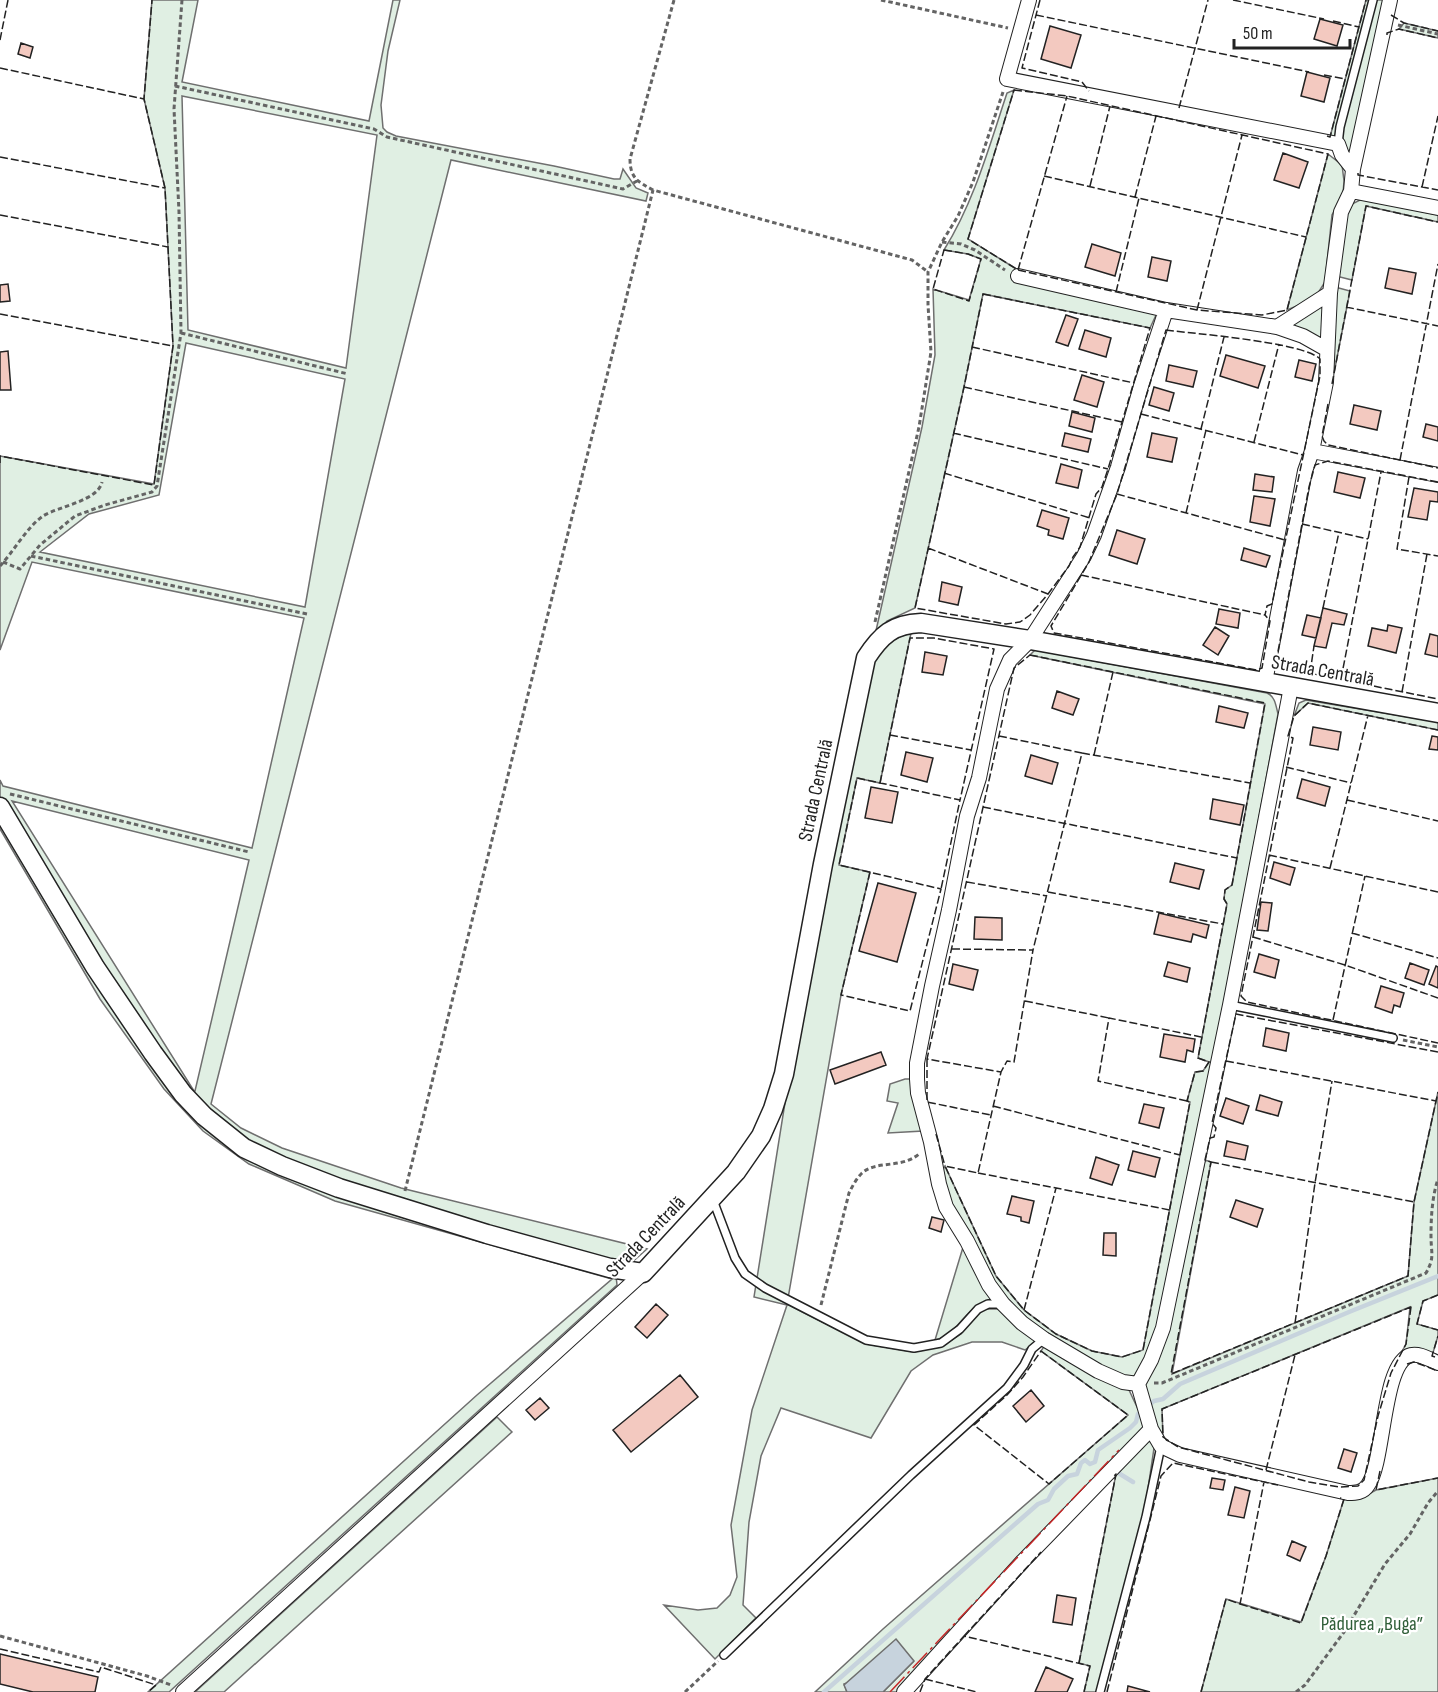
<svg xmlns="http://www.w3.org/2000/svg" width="1438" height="1692" viewBox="0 0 1438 1692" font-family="'Sofia Sans Condensed',sans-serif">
  <rect width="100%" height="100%" fill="#fff"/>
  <!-- green -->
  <path fill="#e0efe3" stroke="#6f6f6f" stroke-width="1.5" fill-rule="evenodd" d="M152 0H198L182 82 369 121 393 0H400L388 51 381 105 383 128 387 132 396 136 554 166 614 179H620L623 169 636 188 648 193 646 201 451 160 211 1104 241 1128 282 1148 401 1188 647 1249 629 1265 341 1184 253 1147 193 1099 148 1038 0 798V780L3 786 252 848 304 618 32 562 0 650V456L154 484 173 346 165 188 144 99ZM182 96 377 135 346 368 188 330ZM186 343 345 379 305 607 40 552 89 514 159 495ZM12 801 249 860 195 1091H194Z
    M1366 0H1384L1351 161 1330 137Z
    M1404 23 1438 31V38L1399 29Z
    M1014 90 968 239 1018 270 1157 313 1150 328 983 294 964 387 915 608 887 621 875 635 922 427 935 355 933 289 969 300 981 259 968 254 944 250C974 202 989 147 1007 93Z
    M1328 154 1342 165 1344 181 1343 194 1332 215 1325 282 1318 293 1309 301 1287 310Z
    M1362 199 1438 215V222L1366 206 1352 280 1336 276 1347 212 1352 204Z
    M1335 287 1350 291 1334 373 1331 344Z
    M1324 301 1322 341 1289 324Z
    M911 633 880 783 857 778 839 865 870 872 841 995 787 1304 866 1344 914 1352 942 1346 961 1334 974 1317 985 1309H1000L1038 1340 1025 1350 1002 1342H972L933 1355 911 1371 871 1438 781 1408 761 1456 749 1522 743 1605 756 1618 715 1659 664 1605 698 1610 717 1608 730 1595 737 1577 731 1525 752 1410 787 1305 754 1297 788 1084 829 864 873 664C883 644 890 639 911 633Z
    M1035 650 1267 693C1275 696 1276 706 1278 714L1218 1040 1160 1323 1152 1346 1135 1376 1125 1378 1046 1337 1016 1313 993 1284 950 1205 940 1174 945 1166 996 1276 1024 1310 1056 1334 1092 1351 1122 1357 1143 1350 1190 1102 1187 1101 1195 1072 1203 1071 1209 1062 1198 1058 1227 904 1224 899 1225 890 1232 885 1265 704 1030 655Z
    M1306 700 1438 722V730L1308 703 1294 716 1299 703Z
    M0 817 221 1137 616 1276 617 1285 169 1692H148L477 1395 612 1279 335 1201 249 1164 203 1131 164 1089 100 999 0 829Z
    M905 1079H912L923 1131 888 1133 898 1103 887 1101 890 1084Z
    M1438 1092V1295L1423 1301 1417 1324 1438 1330V1336L1432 1356 1400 1355 1406 1344 1410 1307 1162 1409 1163 1437 1155 1427 1143 1380 1166 1336 1205 1160 1211 1162 1172 1374 1408 1276 1414 1202Z
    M964 1244 995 1300C966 1301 961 1334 935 1340Z
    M1045 1345 1129 1390 1144 1422 1143 1428 898 1692H883L914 1661 844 1684 847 1692H815L883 1629 1128 1415 1041 1351Z
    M497 1417 512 1432 224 1692H195Z
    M1150 1437 1154 1448 1145 1509 1097 1692H1084L1090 1666 1079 1663 1116 1474Z
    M1438 1478V1692H1201L1226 1599 1301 1622 1326 1556 1344 1499 1363 1497 1376 1490Z"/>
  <!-- water -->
  <path fill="#c7d3dd" stroke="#6f6f6f" stroke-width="1.5" d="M896 1639 914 1661 883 1692H847L844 1685Z"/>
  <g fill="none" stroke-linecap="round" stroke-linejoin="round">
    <!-- stream -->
    <path stroke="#c7d3dd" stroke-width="4.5" d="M1120 1474 1133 1482
      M824 1692 1038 1504 1048 1500 1054 1489 1068 1476 1077 1474 1081 1463 1085 1460 1090 1464 1095 1462 1098 1450 1130 1428 1136 1422 1138 1414 1154 1401 1163 1399 1180 1384 1349 1312 1438 1276"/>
  </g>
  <!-- building -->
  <path fill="#f3c9c0" stroke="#222" stroke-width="1.5" d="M1320 19 1343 25 1337 46 1314 39Z
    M1050 26 1081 35 1071 68 1041 59Z
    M21 43 33 47 30 58 18 54Z
    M1307 72 1330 78 1324 102 1301 96Z
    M1283 153 1308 162 1299 188 1274 180Z
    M1092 244 1121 253 1115 276 1085 267Z
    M1152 257 1171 261 1167 281 1148 277Z
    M1389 268 1416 273 1412 294 1385 288Z
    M8 284 10 301 0 302V285Z
    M1066 315 1078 319 1068 346 1056 342Z
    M1085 330 1111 338 1106 357 1079 349Z
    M8 351 11 390H0V352Z
    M1226 355 1265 366 1258 388 1220 376Z
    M1299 360 1316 364 1312 381 1295 377Z
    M1169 365 1197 371 1193 387 1166 381Z
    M1082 375 1104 382 1097 407 1074 400Z
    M1154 387 1174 393 1169 411 1149 405Z
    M1354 405 1381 411 1377 430 1350 424Z
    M1072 412 1095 418 1092 432 1069 426Z
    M1426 424 1438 427V441L1423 437Z
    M1065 433 1091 439 1088 452 1062 446Z
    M1152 433 1177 438 1172 462 1147 457Z
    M1061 464 1082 470 1078 488 1056 483Z
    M1338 472 1365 478 1360 498 1334 492Z
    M1255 474 1274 477 1272 492 1253 490Z
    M1414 488 1438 492V502L1430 501 1427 520 1408 517Z
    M1254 496 1275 499 1270 526 1250 522Z
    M1042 510 1069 518 1063 539 1048 535 1049 530 1037 526Z
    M1117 530 1145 539 1137 564 1109 555Z
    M1244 548 1270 556 1266 567 1241 560Z
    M942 582 962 587 958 605 939 601Z
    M1323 608 1347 614 1344 625 1332 623 1326 648 1314 646Z
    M1219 609 1240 613 1238 628 1216 624Z
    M1307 615 1321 618 1316 638 1302 635Z
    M1388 625 1402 628 1396 653 1368 646 1372 628 1387 631Z
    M1215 627 1229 636 1218 655 1203 645Z
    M1430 634 1438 636V657L1425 654Z
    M925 652 947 656 943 675 922 672Z
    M1057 691 1079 699 1073 715 1052 708Z
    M1219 706 1248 713 1244 728 1216 722Z
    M1313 727 1341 732 1338 750 1310 745Z
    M1432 736 1438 737V750L1429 749Z
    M906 752 933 758 927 782 901 775Z
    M1031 755 1058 763 1052 784 1025 776Z
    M1302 779 1330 787 1325 806 1297 798Z
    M871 787 898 792 892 823 865 818Z
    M1213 799 1244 805 1240 825 1210 819Z
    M1274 862 1295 868 1290 885 1270 878Z
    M1175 863 1204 870 1199 889 1170 882Z
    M878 883 916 893 897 962 859 951Z
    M1261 902 1272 903 1268 931 1257 930Z
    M1159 913 1209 925 1206 938 1193 934 1191 942 1154 934Z
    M975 917 1002 918V940L974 939Z
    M1259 954 1279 960 1275 978 1254 972Z
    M1168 962 1190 968 1187 982 1164 976Z
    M1410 963 1429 970 1424 985 1405 978Z
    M953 964 978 970 973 990 949 984Z
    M1436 966 1438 967V988L1429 984Z
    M1381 986 1404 993 1400 1007 1394 1005 1392 1013 1375 1007Z
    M1266 1028 1289 1033 1286 1051 1263 1046Z
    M1164 1034 1195 1039 1193 1052 1187 1050 1185 1062 1160 1057Z
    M881 1052 886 1065 835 1084 830 1070Z
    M1260 1095 1282 1102 1278 1116 1256 1110Z
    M1226 1098 1249 1106 1243 1124 1220 1116Z
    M1144 1104 1164 1108 1159 1128 1139 1123Z
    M1227 1141 1248 1146 1245 1160 1224 1156Z
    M1133 1151 1160 1158 1155 1177 1128 1170Z
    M1096 1157 1119 1165 1112 1185 1090 1178Z
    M1012 1196 1034 1201 1029 1223 1021 1221V1217L1007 1214Z
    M1236 1200 1263 1209 1257 1227 1230 1217Z
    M932 1217 944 1220 941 1232 929 1228Z
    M1104 1233H1116V1256L1103 1255Z
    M656 1304 668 1315 647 1338 635 1327Z
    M680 1375 698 1397 631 1452 613 1430Z
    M1031 1390 1044 1406 1026 1422 1013 1406Z
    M540 1398 549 1408 535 1420 526 1410Z
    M1344 1449 1357 1453 1351 1472 1338 1468Z
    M1212 1478 1225 1480 1223 1490 1210 1488Z
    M1235 1487 1250 1491 1244 1518 1228 1515Z
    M1292 1541 1306 1547 1300 1561 1287 1555Z
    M1057 1595 1076 1598 1072 1625 1053 1622Z
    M0 1654 98 1677 95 1692H33L0 1684Z
    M1046 1667 1073 1679 1067 1692H1035Z
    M1128 1686 1150 1692H1127Z"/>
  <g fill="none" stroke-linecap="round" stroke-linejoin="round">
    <defs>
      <path id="service" d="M1338 144 1340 127 1373 0
        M1230 1005 1393 1038
        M713 1200 735 1258 745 1274 765 1288 866 1340 914 1348 941 1343 960 1329 978 1309 988 1304H1003
        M724 1655 911 1475 1007 1388 1024 1365 1032 1349 1044 1339
        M1100 1692 1146 1517 1161 1446"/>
      <path id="minor" d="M1029 0 1007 79 1338 144 1342 155 1353 169
        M1351 191 1438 208
        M1018 276 1166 310 1277 327 1303 336 1326 349
        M1277 327 1330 293
        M1312 451 1438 475
        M1265 682 1305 471 1312 451 1326 382 1330 293 1341 212 1351 191 1353 169 1390 0
        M1291 687 1230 1005 1163 1328 1151 1360 1138 1384 1151 1429 1161 1446 1180 1455 1348 1493C1355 1493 1363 1493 1368 1485 1385 1461 1382 1362 1411 1355 1420 1353 1430 1360 1438 1363
        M1138 1384 1123 1382 1098 1371 1044 1339 1022 1323 1003 1304 989 1285 967 1241 946 1207 939 1184 931 1142 918 1093 917 1079V1063L932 986 949 910 967 816 979 778 997 689 1010 660 1030 640 1084 556 1094 535 1118 467 1141 386 1166 310
        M183 1692 643 1273
        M904 1692 1023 1561 1151 1429"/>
      <path id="tertiary" d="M0 807 95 967 153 1053 183 1094 204 1116 244 1148 282 1166 339 1188 487 1234 610 1268 643 1273 736 1172 761 1136 773 1109 784 1074 823 864 866 658C881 635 893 624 921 623L1030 640 1438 713"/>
    </defs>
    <!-- service casing -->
    <use href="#service" stroke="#222" stroke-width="10"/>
    <!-- minor casing -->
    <use href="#minor" stroke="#222" stroke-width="16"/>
    <!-- tertiary casing -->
    <use href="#tertiary" stroke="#222" stroke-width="21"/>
    <!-- path -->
    <path stroke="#646464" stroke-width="3" stroke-dasharray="4.5 3" stroke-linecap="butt" d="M674 0 630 159C630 178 638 182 653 190L912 260 928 272
      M881 0 1008 28
      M1398 25 1438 34
      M175 86 374 129 387 137 623 189 637 181
      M942 242 961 244 975 250 1005 270
      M181 333 348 374
      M31 556 307 614
      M3 562 20 569 40 545 75 516 105 505 152 492 157 486 181 333 179 212 174 109 182 0
      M0 566C14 551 27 527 43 516 59 506 98 501 102 482
      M875 622 919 427 931 352 928 305V272L942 242 958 216 973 182 1003 92
      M10 794 249 852
      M1403 1040 1438 1047
      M405 1191 653 190
      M821 1305 849 1193C852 1187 856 1179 862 1173 877 1160 901 1169 919 1154
      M1154 1383H1162L1426 1273C1435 1257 1431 1254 1431 1236 1431 1218 1432 1197 1438 1179
      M0 1636 147 1676 171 1685
      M685 1692 718 1661
      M1296 1692 1305 1685 1344 1632 1385 1564 1410 1534 1428 1503 1438 1491"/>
    <!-- service -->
    <use href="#service" stroke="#fff" stroke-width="7"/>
    <!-- minor -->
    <use href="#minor" stroke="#fff" stroke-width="14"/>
    <!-- tertiary -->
    <use href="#tertiary" stroke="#fff" stroke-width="18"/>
    <!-- fence -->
    <path stroke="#222" stroke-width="1.5" stroke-dasharray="8 3" stroke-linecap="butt" d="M1040 0 1022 68 1082 82 1089 91
      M1233 0 1324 19
      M1036 15 1309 72
      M1391 15 1404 23 1438 31
      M1333 21 1359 27
      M1387 35V33L1399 29 1438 38
      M0 40 8 0
      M0 68 144 99
      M1324 75 1345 79
      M1014 90 1067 96 1328 154 1287 310 1262 315 1197 310 1018 270 968 239Z
      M1179 108 1208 0
      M1327 136 1330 137 1366 0
      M0 157 165 188
      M1358 173V175L1438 190
      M1044 176 1306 237
      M1090 186 1110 106
      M1422 187 1438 116
      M1135 197 1156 116
      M0 215 168 247
      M944 250 968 254 981 259 969 301 933 289Z
      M1018 270 1067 96
      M1116 292 1139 198
      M983 294 1150 328 1108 469 1102 487 1096 494 1080 547 1073 557 1069 566 1048 594 1030 615 1020 622 1006 624 915 608 964 387Z
      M1346 307 1438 326
      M1197 310 1242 135
      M0 314 173 346
      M1166 330C1196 334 1303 342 1320 359V376L1272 604 1267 606 1265 615 1270 621 1262 668 1257 670 1054 633 1051 626 1089 562 1117 494Z
      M972 347 1134 383
      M1332 384 1366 206 1438 222
      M964 387 1122 422
      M1328 404 1322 436 1324 441 1328 445 1438 468
      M1141 414 1303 455
      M1201 429 1224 337
      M953 433 1108 469
      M1254 442 1279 344
      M1400 460 1438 264
      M0 463V456L154 485 173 346 165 188 144 99 152 0
      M944 473 1090 518
      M1409 477 1397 549 1438 556
      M1438 482 1328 461 1315 465 1309 487 1276 662 1279 667 1438 699
      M1117 494 1285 540
      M1186 513 1206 430
      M1302 524 1368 539
      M928 548 1048 594
      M1081 575 1265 615
      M1323 608 1339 532
      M1030 655 1265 703 1232 885 1225 890 1224 899 1227 904 1198 1058 1209 1062 1203 1071 1195 1072 1187 1101 1190 1102 1143 1350 1122 1357 1092 1351 1056 1334 1024 1310 996 1276 945 1166 978 1173 1001 1072 927 1059 1014 668Z
      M1310 673 1314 646
      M1341 679 1381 472
      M1402 692 1427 554
      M1438 730 1308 703 1294 716 1288 736 1293 738 1241 996 1247 1002 1438 1043
      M890 735 971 750
      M999 736 1082 753 1033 950
      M1082 753 1250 783
      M1094 755 1113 672
      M1286 767 1351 783
      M880 783 910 638H934L994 649 960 800
      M1347 800 1438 821
      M983 807 1237 858
      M1269 855 1438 892
      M1330 868 1368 715
      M870 872 841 995 910 1011 941 889 839 865 857 778 960 800 941 889
      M967 882 1047 896
      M1048 892 1223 924
      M1352 933 1438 958
      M1253 937 1345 965 1438 998
      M952 949 1033 950 1014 1062 1007 1061 1001 1072
      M1025 1001 1109 1018
      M1333 1020 1365 876
      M1438 1052 1236 1014 1212 1123 1216 1128 1214 1137 1210 1138 1205 1160 1211 1162 1171 1374 1408 1276 1414 1202 1438 1092
      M927 1059V1102L991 1115
      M1226 1061 1436 1101
      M1187 1101 1098 1081 1109 1018 1201 1037
      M993 1106 1180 1155
      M936 1134 945 1166
      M1211 1162 1414 1202
      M978 1173 1170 1210
      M1438 1295 1423 1301 1417 1324 1438 1330
      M1411 1307 1406 1344 1391 1373 1378 1416 1364 1480 1358 1486 1340 1487 1309 1482 1178 1447 1163 1437 1162 1409Z
      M1024 1310 1056 1188
      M1295 1323 1315 1183 1332 1081
      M1041 1351 1128 1415 1049 1484 974 1425 1007 1395 1023 1377Z
      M1435 1357 1432 1356 1438 1336
      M1407 1364 1414 1362 1438 1371
      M1266 1470 1295 1355
      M1380 1471 1376 1490 1438 1478
      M1240 1604 1301 1623 1326 1556 1344 1499 1340 1498
      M964 1636 1041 1552
      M0 1649 99 1672 101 1667 156 1685 148 1692
      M1079 1663 1116 1474 1114 1476
      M925 1679 977 1692
      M920 1692 925 1679 964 1636 1090 1666 1084 1692
      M1107 1692 1161 1476 1173 1463 1278 1485
      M1201 1692 1226 1599 1240 1604 1264 1482"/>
    <!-- power -->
    <path stroke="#c62828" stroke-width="1.5" stroke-dasharray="21 4.5 3 4.5" stroke-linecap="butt" d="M890 1692 1119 1450"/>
  </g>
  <g text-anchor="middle" stroke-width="4.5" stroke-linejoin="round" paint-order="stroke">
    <!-- street labels -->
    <g font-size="20" fill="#222" stroke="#fff">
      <text transform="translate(1323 670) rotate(10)" y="7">Strada Centrală</text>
      <text transform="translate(815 790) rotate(-78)" y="7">Strada Centrală</text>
      <text transform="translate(645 1236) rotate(-46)" y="7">Strada Centrală</text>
    </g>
    <!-- park labels -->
    <g font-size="20" fill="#2f5e38" stroke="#fff">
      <text x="1372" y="1630">Pădurea „Buga”</text>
    </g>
  </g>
  <!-- scale -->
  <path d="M1234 39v9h116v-9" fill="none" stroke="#222222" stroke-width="3"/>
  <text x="1243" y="39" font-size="18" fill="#222222" stroke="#ffffff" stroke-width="4.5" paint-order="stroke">50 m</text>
</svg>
